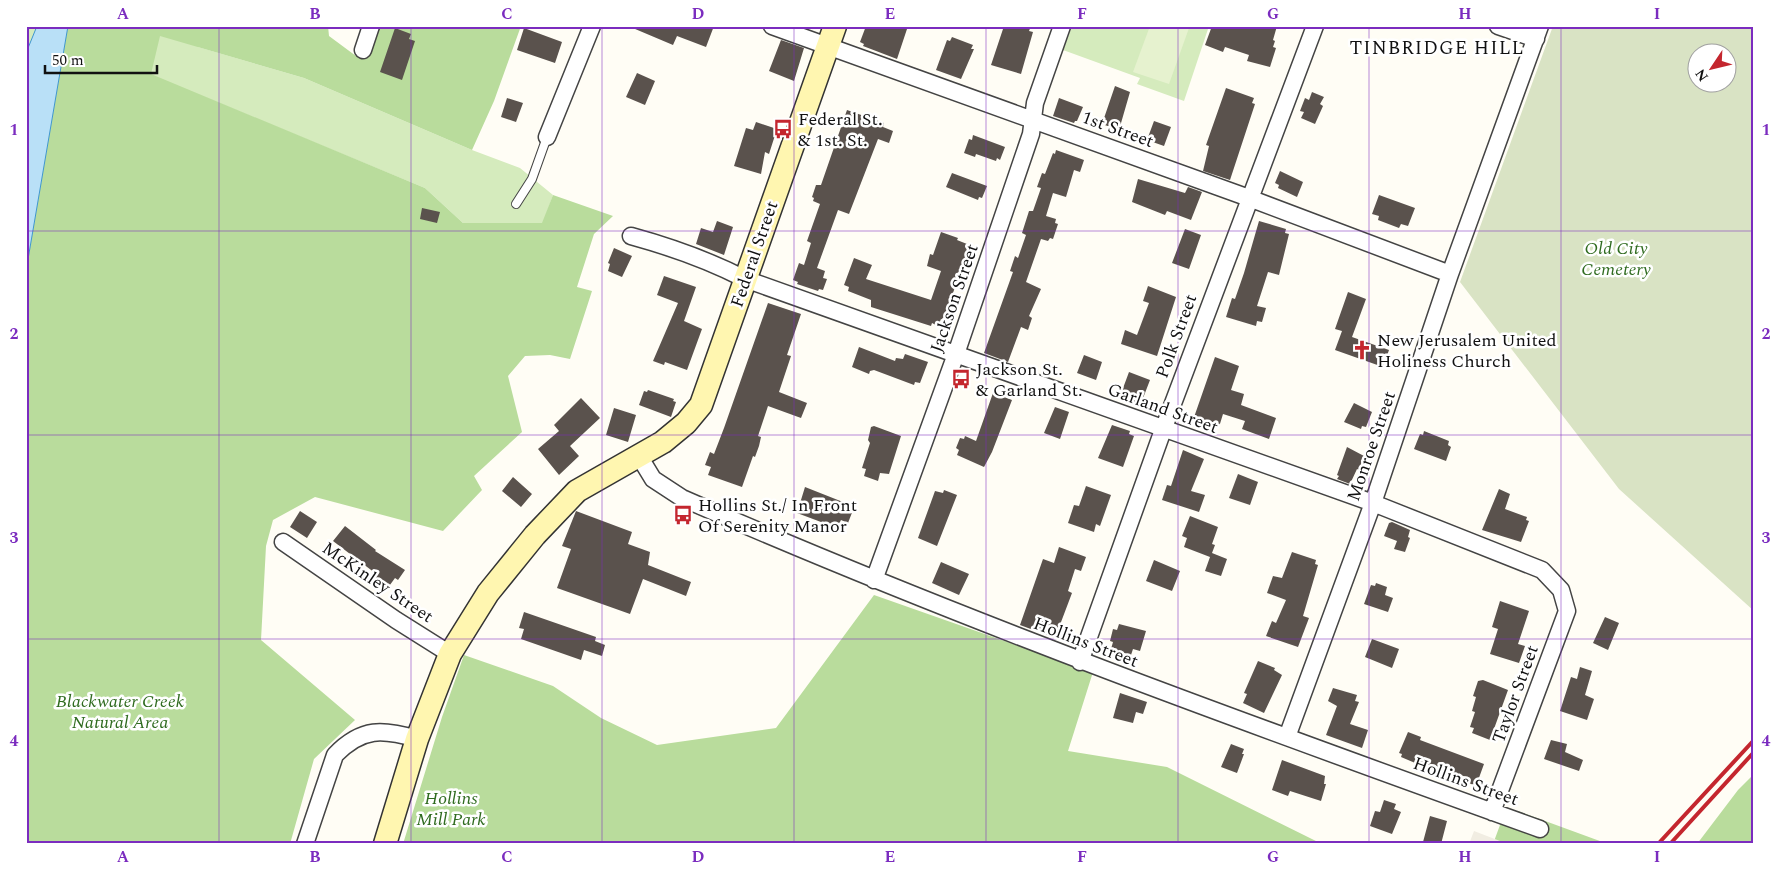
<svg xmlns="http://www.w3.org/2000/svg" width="1780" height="870" viewBox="0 0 1780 870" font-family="Spectral,serif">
  <rect width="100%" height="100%" fill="#fffdf5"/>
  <!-- green -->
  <path fill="#d5ebbd" d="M26 26H200L198 47 304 78 472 150 520 168 553 195 543 223H463L425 188 190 91 26 844Z
    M1072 26H1209L1184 101 1137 84 1140 78 1063 50Z"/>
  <!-- forest -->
  <path fill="#b9dc9c" d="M68 26H328L329 36 356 56 371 26H521L494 101 472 150 304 78 160 36 151 74 425 188 463 223H542L553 195 613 216 594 234 577 287 592 291 570 359 550 355 525 356 508 376 522 432 474 476 482 490 443 531 315 497 273 520 266 546 261 640 355 720 314 759 290 844H26V271Z
    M874 595 1093 672 1068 751 1167 767 1322 844H403L442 717 464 655 553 686 601 718 657 745 776 728Z
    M1754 774V844H1697L1738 790Z
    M1518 811 1608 844H1493L1500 825Z"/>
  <!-- cemetery -->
  <path fill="#d9e3c4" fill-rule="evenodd" d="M1553 26H1754V611L1619 489 1460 282ZM1698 52H1728V82H1698Z"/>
  <!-- pitch -->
  <path fill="#e6f2cf" d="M1150 26 1189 28 1169 84 1133 72Z"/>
  <!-- plaza -->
  <path fill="#f1ede2" d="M1474 831 1500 841 1499 844H1469Z"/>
  <!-- water -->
  <path fill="#b9e0f7" stroke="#3f96cf" d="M37 26H68L26 271V53Z"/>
  <!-- building -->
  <path fill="#5a524d" d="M628 26H714L706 47 677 36 673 45Z
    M866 26H908L897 59 863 46 864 44 860 42Z
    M1004 26H1031L1029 31 1033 32 1021 74 991 65Z
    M1212 26H1277L1273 40 1275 41 1273 47 1276 48 1270 67 1247 61 1249 55 1225 47 1223 52 1205 45Z
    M395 28 411 34 409 39 415 41 402 80 380 72Z
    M524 28 562 42 555 63 517 50Z
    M952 37 973 45 971 49H974L961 79 936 70 947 40 950 41Z
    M781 40 804 48 794 81 769 71Z
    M637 73 655 81 645 105 626 97Z
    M1115 86 1130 92 1119 130 1102 124Z
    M1226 88 1254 98 1252 103 1255 104 1230 180 1203 171 1209 146 1206 145Z
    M1312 92 1324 97 1320 104 1323 106 1315 124 1301 118 1304 112 1300 111 1305 98 1309 100Z
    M507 98 523 103 516 122 501 117Z
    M1059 98 1083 107 1077 121H1075L1074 123 1053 116Z
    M847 110 884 123 883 127 893 131 889 143 878 139 849 214 838 210 817 268 825 271 823 278 827 279 823 290 819 289 818 291 797 284 798 282 793 280 799 263 804 265 811 243 807 241 820 204 813 201 814 198 812 197 816 185H821Z
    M1154 121 1171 127 1164 146 1147 140Z
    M756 122 777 129 769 154 765 152 761 174 734 166 746 128 753 130Z
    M973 135 1005 147 1000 160 997 158 996 161 976 154 975 157 964 153 969 139 972 140Z
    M1056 150 1084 160 1080 172 1074 170 1066 197 1053 193 1046 216 1056 219 1055 223 1058 224 1053 239 1050 238 1048 241 1041 239 1026 282 1041 289 1029 316 1032 318 1028 330 1021 327 1008 362 984 353 1013 272 1010 271 1015 256 1018 258 1026 235 1022 233 1029 211H1033L1041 188 1037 187 1042 173 1045 174 1053 153 1055 154Z
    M1280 171 1303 182 1297 197 1278 188 1279 185 1275 183Z
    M952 173 987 186 982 198 979 197 978 200 946 187Z
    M1138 179 1185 193 1188 187 1202 192 1191 220 1167 211 1165 215 1132 202Z
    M1379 195 1415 208 1408 226 1401 224 1399 228 1378 220 1379 216 1372 214Z
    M422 208 440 212 437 223 420 219Z
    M717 221 733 227 724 255 696 244 701 228 713 232Z
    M1259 221 1286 229 1285 233 1289 234 1279 275 1268 272 1257 306 1266 308 1262 322 1257 321 1256 326 1226 317 1232 298 1235 299 1244 273Z
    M1185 229 1201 235 1189 269 1172 263Z
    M941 232 958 238 957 240 972 246 959 275 944 320 941 319 938 326 932 323 931 326 871 307V300L848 291 849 287 844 285 854 258 872 265 866 279 931 300 941 271 927 266 930 254 933 255Z
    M614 248 632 256 622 277 608 271 610 264 608 263Z
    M664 276 696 287 684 321 702 329 687 370 665 362 664 365 653 361 678 303 657 295Z
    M1148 286 1176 297 1157 356 1121 344 1125 330 1137 335 1149 303 1143 301Z
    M1348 292 1366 299 1352 337 1389 350 1383 367 1335 350 1342 331 1335 329Z
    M768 303 801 314 787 355 791 356 779 392 807 403 801 418 768 406 758 436 761 437 759 446 755 457 753 456 742 487 708 475 711 467 705 465 710 452 714 454 724 428Z
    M859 347 895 361 896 358 903 359 905 354 928 362 920 383 915 382 914 385 874 370 870 371 869 374 852 367Z
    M1084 355 1102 362 1096 380 1077 373Z
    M1215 357 1239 366 1231 390 1244 394 1241 405 1276 418 1269 439 1242 429 1245 421 1223 414 1219 427 1214 425 1212 430 1192 423Z
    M1129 372 1150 380 1140 406 1119 399Z
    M648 390 674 399 673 401 676 402 671 417 639 405 644 391 647 392Z
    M993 393 1012 400 992 452 984 467 957 455 959 450 956 448 960 438 964 439 965 436 976 441Z
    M581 398 600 418 570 446 579 456 559 475 538 449 559 431 554 425Z
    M1354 403 1372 412 1366 427 1362 426 1361 429 1344 422Z
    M1055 407 1069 412 1060 439 1044 433Z
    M614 408 636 415 628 442 606 435Z
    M1112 425 1130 431 1129 434 1134 436 1123 467 1098 458Z
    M874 426 901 436 889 474 880 473 878 481 864 476 866 469 862 468 870 443 868 440 871 427Z
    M1424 431 1449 441 1448 445 1451 447 1446 461 1414 449 1420 434 1423 435Z
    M1347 447 1364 456 1359 470 1357 469 1350 484 1337 479 1339 476 1337 475Z
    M1183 450 1204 459 1191 491 1205 495 1199 512 1162 500 1167 485 1171 486Z
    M1238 474 1258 482 1250 505 1229 498Z
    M513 477 532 494 521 507 502 491Z
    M1086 486 1111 495 1100 526 1096 524 1094 532 1068 523 1074 505 1079 506Z
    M805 487 848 504 846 507 853 510 848 523 841 520 837 528 797 513Z
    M1499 489 1510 494 1505 509 1527 517 1526 520 1529 521 1521 542 1482 530Z
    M944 490 957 495 937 546 918 538 935 491 943 493Z
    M300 511 317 522 307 538 290 527Z
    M576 511 632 532 628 544 650 552 648 565 691 582 686 596 643 579 630 614 557 588 571 549 562 546Z
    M1190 516 1218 527 1212 544 1215 545 1212 553 1227 559 1221 576 1205 571 1210 557 1184 547 1187 538 1182 536Z
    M1392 522 1410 530 1408 537 1410 538 1405 552 1394 549 1397 541 1384 536 1389 523Z
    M345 526 376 550 375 551 405 570 398 580 395 578 387 589 373 580 375 573 333 541Z
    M1059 547 1086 557 1081 571 1075 569 1068 591 1072 593 1055 638 1020 625 1043 559 1054 563Z
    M1292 552 1316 560 1315 564 1318 565 1303 616 1309 618 1298 647 1266 636 1272 621 1276 623 1286 600 1267 593 1273 576 1282 578Z
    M1154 560 1180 571 1172 591 1146 581Z
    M941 562 969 574 959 595 932 583Z
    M1376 583 1387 587 1385 595 1393 598 1388 612 1364 604 1371 585 1375 586Z
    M1500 601 1529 611 1518 644 1525 646 1519 663 1490 654 1498 629 1492 627Z
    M524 612 596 637 595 641 605 645 602 656 584 650 581 660 521 639 524 629 519 628Z
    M1605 617 1619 623 1608 650 1593 643Z
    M1119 624 1146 631 1140 651 1133 649 1131 655 1111 649 1113 642 1110 641 1113 629 1117 630Z
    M1372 639 1399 649 1392 668 1365 657Z
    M1258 661 1275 668 1274 670 1282 675 1264 713 1243 703 1247 694 1244 693Z
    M1580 667 1592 671 1585 695 1594 699 1587 720 1560 711 1571 677 1577 679Z
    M1483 680 1508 690 1490 740 1472 733 1474 728 1470 727 1475 712 1472 711 1476 697 1473 696 1478 681Z
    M1333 688 1357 695 1355 701 1359 702 1350 724 1368 730 1362 748 1326 735 1337 706 1328 701Z
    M1120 693 1147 702 1143 714 1136 712 1133 723 1113 718Z
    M1408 732 1421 737 1420 740 1484 764 1476 786 1464 781 1466 777 1436 766 1434 771 1401 757 1402 754 1399 753Z
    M1551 740 1567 744 1565 752 1583 760 1579 771 1544 759Z
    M1231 744 1244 749 1242 754H1244L1237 773 1221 767Z
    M1282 760 1325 776 1324 784H1326L1321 801 1290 791 1288 796 1272 790Z
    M1384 800 1396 804 1394 809 1401 812 1392 834 1370 826 1375 811 1380 812Z
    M1430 816 1447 821 1441 844 1423 842Z"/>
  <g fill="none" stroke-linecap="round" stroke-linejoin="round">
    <defs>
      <path id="lane" d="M516 204 532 179 547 137"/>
      <path id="street" d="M772 26 1249 198 1450 274
        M1498 26 1536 39
        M363 50 371 26
        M547 137 592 26
        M631 236C671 247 708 260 745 279L1373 503 1542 570 1561 590 1567 611 1492 812
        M639 456 653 479 682 498C963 621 1251 725 1540 829
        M283 542 396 620 450 654
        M874 580 956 354 1031 134 1035 103 1062 26
        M1080 662 1163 430 1315 26
        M1287 737 1373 503 1450 274 1540 26
        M305 844 335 755C362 727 383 729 417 739"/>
      <path id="secondary" d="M385 844 417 739 450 654 488 593 535 535 577 491 663 442 686 423 701 405 835 26"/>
    </defs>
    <!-- lane casing -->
    <use href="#lane" stroke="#444" stroke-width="10"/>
    <!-- street casing -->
    <use href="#street" stroke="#444" stroke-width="19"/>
    <!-- secondary casing -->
    <use href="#secondary" stroke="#333" stroke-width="25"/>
    <!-- lane -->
    <use href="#lane" stroke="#fff" stroke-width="8"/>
    <!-- street -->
    <use href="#street" stroke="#fff" stroke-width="16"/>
    <!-- secondary -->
    <use href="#secondary" stroke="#fff6b0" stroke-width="22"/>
    <!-- rail -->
    <path stroke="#c4262e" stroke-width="4" d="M1658 844 1754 740
      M1670 844 1754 752"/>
  </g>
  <!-- grid -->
  <path fill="none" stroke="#7b2cbf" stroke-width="1" stroke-opacity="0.55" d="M219 26V844M411 26V844M602 26V844M794 26V844M986 26V844M1178 26V844M1369 26V844M1561 26V844M26 231H1754M26 435H1754M26 639H1754"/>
  <!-- icons -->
  <defs>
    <symbol id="bus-bare" viewBox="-9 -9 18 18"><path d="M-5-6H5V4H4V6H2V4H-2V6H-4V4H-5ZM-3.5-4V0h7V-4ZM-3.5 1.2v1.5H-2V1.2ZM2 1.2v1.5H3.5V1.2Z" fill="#c4262e" stroke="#fff" stroke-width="2.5" paint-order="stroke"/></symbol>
    <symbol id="church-bare" viewBox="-9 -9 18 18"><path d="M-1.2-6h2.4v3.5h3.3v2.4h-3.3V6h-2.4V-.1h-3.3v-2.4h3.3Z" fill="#c4262e" stroke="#fff" stroke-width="2.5" paint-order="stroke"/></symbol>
  </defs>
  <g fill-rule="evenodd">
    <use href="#bus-bare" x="769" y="115" width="28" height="28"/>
    <use href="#church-bare" x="1348" y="336" width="28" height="28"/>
    <use href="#bus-bare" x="947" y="365" width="28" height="28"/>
    <use href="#bus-bare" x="669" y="501" width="28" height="28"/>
  </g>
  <g text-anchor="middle" stroke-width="5" stroke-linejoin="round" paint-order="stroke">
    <!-- poi labels -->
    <g font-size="18" fill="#111" stroke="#fff" text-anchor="start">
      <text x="798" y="125">Federal St.<tspan x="798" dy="21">&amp; 1st. St.</tspan></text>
      <text x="1377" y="346">New Jerusalem United<tspan x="1377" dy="21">Holiness Church</tspan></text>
      <text x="976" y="375">Jackson St.<tspan x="976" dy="21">&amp; Garland St.</tspan></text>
      <text x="698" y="511">Hollins St./ In Front<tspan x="698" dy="21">Of Serenity Manor</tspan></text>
    </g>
    <!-- street labels -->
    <g font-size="18" fill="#111" stroke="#fff">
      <text transform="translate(1118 129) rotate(20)" y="6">1st Street</text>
      <text transform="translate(754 254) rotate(-71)" y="6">Federal Street</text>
      <text transform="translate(954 298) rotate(-71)" y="6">Jackson Street</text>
      <text transform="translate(1176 336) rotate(-70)" y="6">Polk Street</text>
      <text transform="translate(1163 408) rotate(20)" y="6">Garland Street</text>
      <text transform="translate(1371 446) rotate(-71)" y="6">Monroe Street</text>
      <text transform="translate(378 582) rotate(34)" y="6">McKinley Street</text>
      <text transform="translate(1086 642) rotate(21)" y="6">Hollins Street</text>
      <text transform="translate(1515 694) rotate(-70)" y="6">Taylor Street</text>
      <text transform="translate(1466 781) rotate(20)" y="6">Hollins Street</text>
    </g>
    <!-- park labels -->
    <g font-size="18" font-style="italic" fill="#2f6b1f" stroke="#fff">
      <text x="1616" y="254">Old City<tspan x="1616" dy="21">Cemetery</tspan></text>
      <text x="120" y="707">Blackwater Creek<tspan x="120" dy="21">Natural Area</tspan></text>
      <text x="451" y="804">Hollins<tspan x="451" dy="21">Mill Park</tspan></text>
    </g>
    <!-- neighbourhood labels -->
    <g font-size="19" letter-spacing="1" fill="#111" stroke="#fff">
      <text x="1437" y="54">TINBRIDGE HILL</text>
    </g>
  </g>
  <!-- border -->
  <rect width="1780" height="870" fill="none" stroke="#ffffff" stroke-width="55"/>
  <!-- north arrow -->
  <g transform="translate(1712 68) rotate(235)"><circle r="24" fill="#ffffff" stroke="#a0a0a0"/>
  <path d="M0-4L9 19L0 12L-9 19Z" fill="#c4262e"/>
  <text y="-8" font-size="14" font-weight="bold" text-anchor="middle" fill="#111111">N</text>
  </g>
  <!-- scale -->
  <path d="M45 65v8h112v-8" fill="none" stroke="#111111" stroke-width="2.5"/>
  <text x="52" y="65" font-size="15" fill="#111111" stroke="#ffffff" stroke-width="4" paint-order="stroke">50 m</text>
  <rect x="28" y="28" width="1724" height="814" fill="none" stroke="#7b2cbf" stroke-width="2"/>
  <g font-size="16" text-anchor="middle" font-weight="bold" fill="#7b2cbf">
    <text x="123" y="19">A</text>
    <text x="315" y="19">B</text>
    <text x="507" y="19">C</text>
    <text x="698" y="19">D</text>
    <text x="890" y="19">E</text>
    <text x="1082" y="19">F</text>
    <text x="1273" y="19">G</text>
    <text x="1465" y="19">H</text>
    <text x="1657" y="19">I</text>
    <text x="14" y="135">1</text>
    <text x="1766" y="135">1</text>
    <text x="14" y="339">2</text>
    <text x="1766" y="339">2</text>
    <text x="14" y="543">3</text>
    <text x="1766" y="543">3</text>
    <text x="14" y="746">4</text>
    <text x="1766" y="746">4</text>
    <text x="123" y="862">A</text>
    <text x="315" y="862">B</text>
    <text x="507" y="862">C</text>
    <text x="698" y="862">D</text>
    <text x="890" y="862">E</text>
    <text x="1082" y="862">F</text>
    <text x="1273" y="862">G</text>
    <text x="1465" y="862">H</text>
    <text x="1657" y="862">I</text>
  </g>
</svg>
